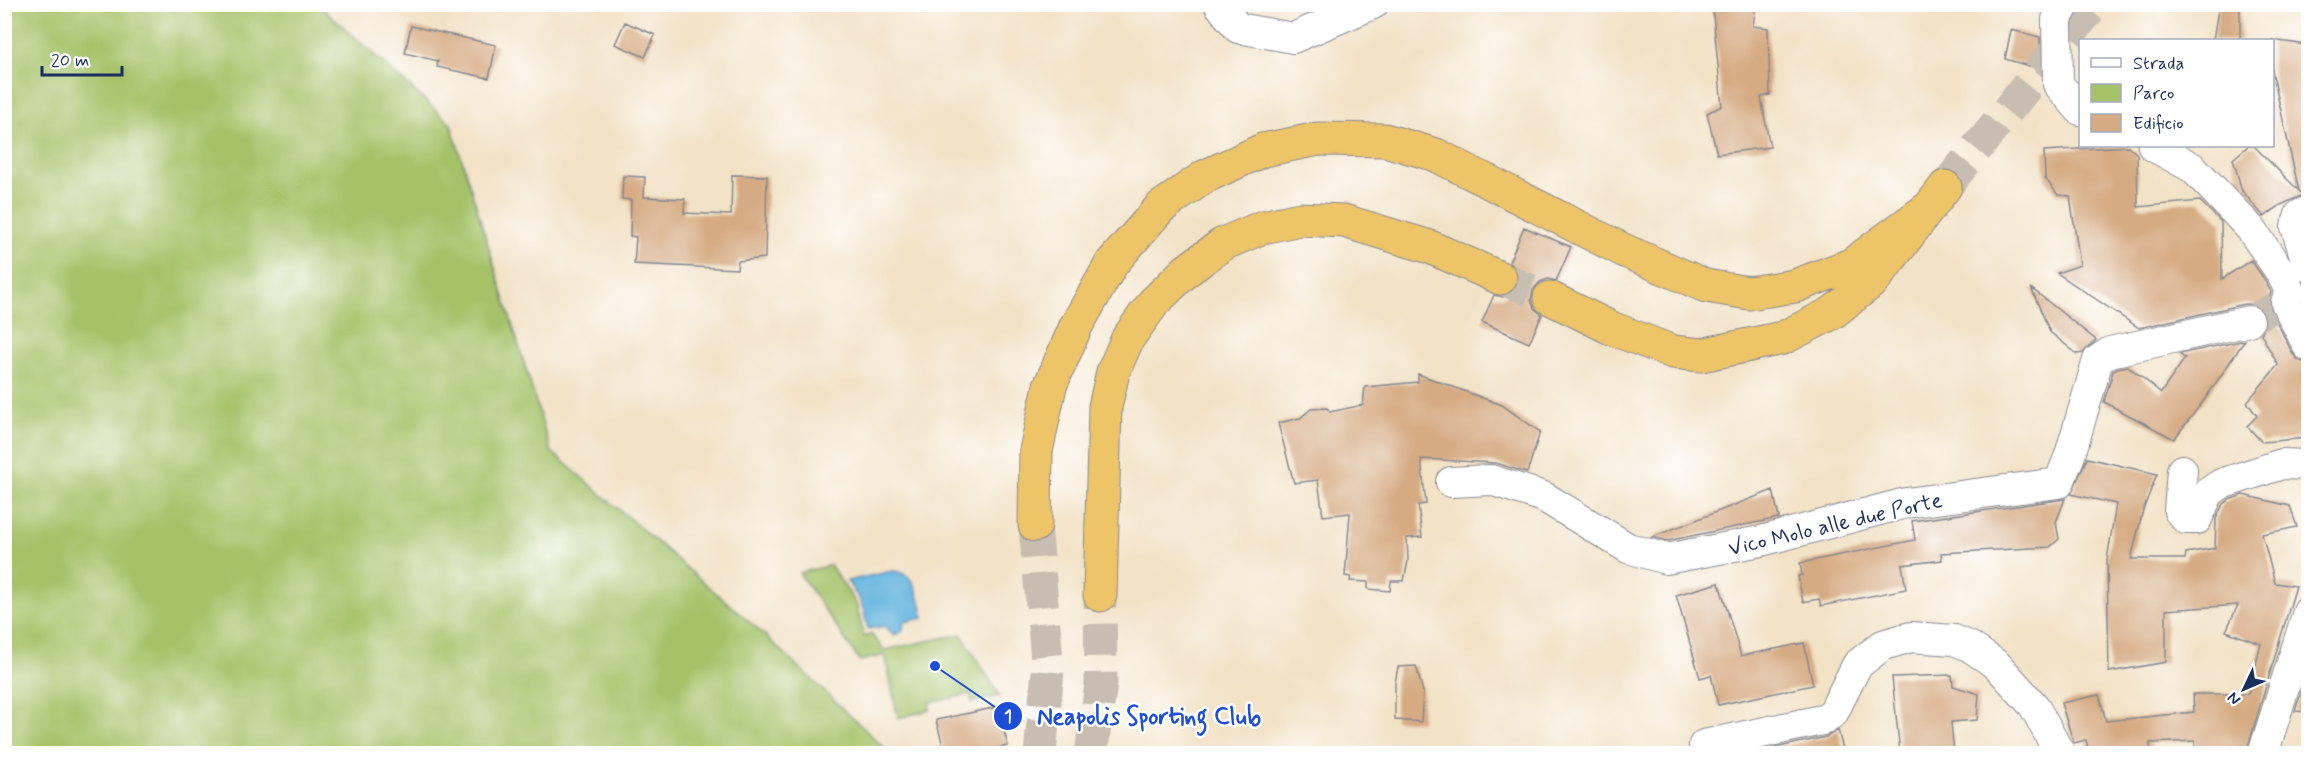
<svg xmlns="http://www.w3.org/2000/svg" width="2313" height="758" viewBox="0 0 2313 758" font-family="Mynerve,sans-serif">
  <rect width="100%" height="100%" fill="#fff"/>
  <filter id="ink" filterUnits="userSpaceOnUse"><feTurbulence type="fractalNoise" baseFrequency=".0167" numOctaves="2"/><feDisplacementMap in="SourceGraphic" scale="12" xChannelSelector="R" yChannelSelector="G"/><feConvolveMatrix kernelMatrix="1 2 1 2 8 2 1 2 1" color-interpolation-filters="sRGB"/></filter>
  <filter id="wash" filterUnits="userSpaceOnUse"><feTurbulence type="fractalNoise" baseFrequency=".008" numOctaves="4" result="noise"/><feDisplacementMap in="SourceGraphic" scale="24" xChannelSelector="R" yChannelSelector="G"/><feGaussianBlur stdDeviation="1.35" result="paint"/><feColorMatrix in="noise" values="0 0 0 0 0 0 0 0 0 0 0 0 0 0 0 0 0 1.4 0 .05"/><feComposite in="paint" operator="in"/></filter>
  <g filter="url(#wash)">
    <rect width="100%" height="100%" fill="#f2e2c6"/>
    <!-- green -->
    <path fill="#a5c269" stroke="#607864" stroke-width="1.5" d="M4 5H319L451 124 551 451 759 630 890 753H5Z
      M830 565 856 603 864 637 871 634 884 650 961 634 1000 696 972 702 970 694 929 703 930 710 898 718 885 655 860 661 799 573Z"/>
    <!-- water -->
    <path fill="#63b4de" stroke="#3f729e" stroke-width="1.5" d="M892 571C917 571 919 599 924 618L904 622 903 631 894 635 885 626 868 629 861 601 847 581Z"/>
    <g id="blocks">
      <!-- building -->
      <path fill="#d6ab83" d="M1712 4H1756L1753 26 1768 28 1770 95 1761 97 1770 147 1717 154 1707 113 1722 106Z
        M2219 4H2240V40H2213Z
        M625 22 655 35 645 57 615 44Z
        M411 26 496 45 489 78 437 67 438 61 405 53Z
        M2011 30 2040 37V51L2036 68 2005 59Z
        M2272 40 2307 45 2308 191 2300 192 2303 195 2281 205 2264 217 2242 191 2233 159 2248 146H2254L2299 191 2272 71Z
        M2128 146 2137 154 2138 207 2200 201 2221 222 2222 279 2251 260 2264 279 2271 292 2269 299 2271 311 2293 354 2298 360 2305 363 2308 368V438L2262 442 2247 426 2257 416 2247 402 2278 365 2261 334 2265 327 2266 318 2261 309 2254 304H2245L2139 328 2057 273 2080 265 2070 196 2058 195 2045 178 2044 151Z
        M732 175 767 176 765 258 738 261 737 269 634 264 636 237 630 236 631 200 622 199 623 176 645 177 644 197 685 199 684 213 731 215Z
        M1524 227 1571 247 1556 281 1548 279 1540 282 1533 290 1531 300 1534 308 1542 315 1529 343 1482 322 1494 295 1503 297 1511 293 1517 285 1519 275 1515 267 1509 262Z
        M2031 288 2096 340 2083 353 2077 354 2050 332Z
        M2245 340 2205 399 2174 439 2104 402 2113 371 2117 368 2128 366 2161 393 2185 358 2179 354Z
        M1418 374 1502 405 1540 432 1527 473 1496 463 1421 459 1426 504 1418 505 1422 537 1407 538 1408 561 1404 581H1391L1390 591 1368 589V582L1350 581 1351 577 1345 576 1350 513 1323 516 1318 480 1294 483 1278 423 1300 418 1311 409 1327 408 1330 412 1363 405 1365 387 1418 382Z
        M2087 458 2157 474 2143 510 2131 559H2185L2186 553 2215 548 2216 519 2223 504 2229 500 2243 495 2290 506 2297 527 2262 534 2275 583 2296 586 2246 753H2195V741L2150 743 2151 753H2089L2086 740 2074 743 2073 741 2061 703 2099 695 2106 721 2194 712 2193 694H2248L2261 644 2226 631 2238 605 2166 610V662L2109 672 2107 560 2116 504 2071 494Z
        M1773 490 1779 518 1667 541 1652 537Z
        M2065 499 2056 522 2059 539 2050 547 1941 553 1942 560 1902 565 1906 589 1821 606 1819 599 1803 602 1798 576 1802 575 1800 563 1915 540 1912 521Z
        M1719 583 1741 656 1804 643 1813 685 1718 705 1711 675 1700 678 1676 595Z
        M1416 666 1423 692 1421 722 1395 720V683L1398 667Z
        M2307 674H2308V712L2295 711Z
        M1952 675 1953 686 1979 694 1977 720 1951 722 1954 753H1900L1892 677Z
        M998 707 1008 746 973 753H945L936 720Z
        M1838 730 1844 753H1771L1770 749 1826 737Z"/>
    </g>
  </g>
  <g filter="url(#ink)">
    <use href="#blocks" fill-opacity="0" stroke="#868892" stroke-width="1.5"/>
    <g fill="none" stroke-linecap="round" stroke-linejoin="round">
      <!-- minor-tunnel -->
      <path stroke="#c7beb1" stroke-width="30" stroke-dasharray="30 15" stroke-linecap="butt" d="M2249 321 2277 306"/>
      <!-- highway-tunnel -->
      <path stroke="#c7beb1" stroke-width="33" stroke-dasharray="33 16" stroke-linecap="butt" d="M1945 187 2094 4
        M1500 278 1550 298
        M1035 525 1048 671 1040 754
        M1091 754 1101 684 1100 595"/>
      <defs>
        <path id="minor" d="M1219 4 1238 28 1293 38 1373 4
          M2065 4 2057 19 2058 84 2080 110
          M2153 146 2193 168 2251 229 2279 270 2290 290 2286 303 2308 346
          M2308 211 2300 215 2296 227 2308 266
          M2182 470 2179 511 2186 519H2197L2209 492 2221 484 2282 464 2308 465
          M1451 482 1491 480 1544 497 1628 548 1666 559 1761 541 1906 503 2059 483 2070 455 2098 360 2110 352 2249 321
          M1704 745 1822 720 1833 713 1857 665 1883 645 1911 637 1954 640 1969 646 1997 665 2034 706 2060 754
          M2263 754 2308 612"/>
        <path id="highway" d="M1550 298 1611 328 1673 352 1701 355 1783 338 1832 313 1874 280 1945 187
          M1035 525 1036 451 1050 386 1076 326 1112 263 1160 208 1204 177 1263 150 1318 139 1385 140 1436 155 1623 250 1706 286 1749 293 1795 286 1851 265 1927 209
          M1100 595 1105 407 1113 372 1128 338 1154 302 1186 271 1223 244 1263 227 1300 219 1344 221 1430 247 1500 278"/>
      </defs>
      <!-- minor casing -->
      <use href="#minor" stroke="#868892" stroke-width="32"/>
      <!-- highway casing -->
      <use href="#highway" stroke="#868892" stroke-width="35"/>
      <!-- minor -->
      <use href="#minor" stroke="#fff" stroke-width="30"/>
      <!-- highway -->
      <use href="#highway" stroke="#eec469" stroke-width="33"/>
    </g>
  </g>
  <g text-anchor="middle" stroke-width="5" stroke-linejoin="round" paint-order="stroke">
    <!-- street labels -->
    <g font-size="22" fill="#1b2f5e" stroke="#fff">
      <text transform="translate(1835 523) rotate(-13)" y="8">Vico Molo alle due Porte</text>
    </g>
  </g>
  <!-- callouts -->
  <path fill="none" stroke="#1d4ed8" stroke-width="2" d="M935 666L1008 716"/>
  <g fill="#1d4ed8" stroke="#fff" stroke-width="2">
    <circle cx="935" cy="666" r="6"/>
    <circle cx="1008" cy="716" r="15"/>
  </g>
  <g font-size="18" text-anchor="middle" font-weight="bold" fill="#fff">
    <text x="1008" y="722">1</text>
  </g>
  <g font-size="24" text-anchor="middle" font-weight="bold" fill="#1d4ed8" stroke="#fff" stroke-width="5" stroke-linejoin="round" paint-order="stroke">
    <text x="1149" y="724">Neapolis Sporting Club</text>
  </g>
  <!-- margin -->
  <rect width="2313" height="758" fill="none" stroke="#fff" stroke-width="24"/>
  <!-- legend -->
  <rect x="2079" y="39" width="195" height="108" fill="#ffffff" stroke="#a4acbf" stroke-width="1.5"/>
  <rect x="2091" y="58" width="30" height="9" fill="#ffffff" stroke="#a4acbf" stroke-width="1.5"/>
  <text x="2133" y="69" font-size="18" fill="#1b2f5e">Strada</text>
  <rect x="2091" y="84" width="30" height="18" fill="#a5c269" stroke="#a4acbf" stroke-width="1.5"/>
  <text x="2133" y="99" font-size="18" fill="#1b2f5e">Parco</text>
  <rect x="2091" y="114" width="30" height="18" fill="#d6ab83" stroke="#a4acbf" stroke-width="1.5"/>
  <text x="2133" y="129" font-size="18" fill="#1b2f5e">Edificio</text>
  <!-- north arrow -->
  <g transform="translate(2244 689) rotate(226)" stroke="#ffffff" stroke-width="4.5" paint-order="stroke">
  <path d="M0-4.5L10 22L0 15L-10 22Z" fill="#1b2f5e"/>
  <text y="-9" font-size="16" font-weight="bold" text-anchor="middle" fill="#1b2f5e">N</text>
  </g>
  <!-- scale -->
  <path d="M42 66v9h80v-9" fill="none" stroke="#1b2f5e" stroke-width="3"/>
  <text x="51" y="66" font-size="18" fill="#1b2f5e" stroke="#ffffff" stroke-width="4.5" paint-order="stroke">20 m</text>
</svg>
